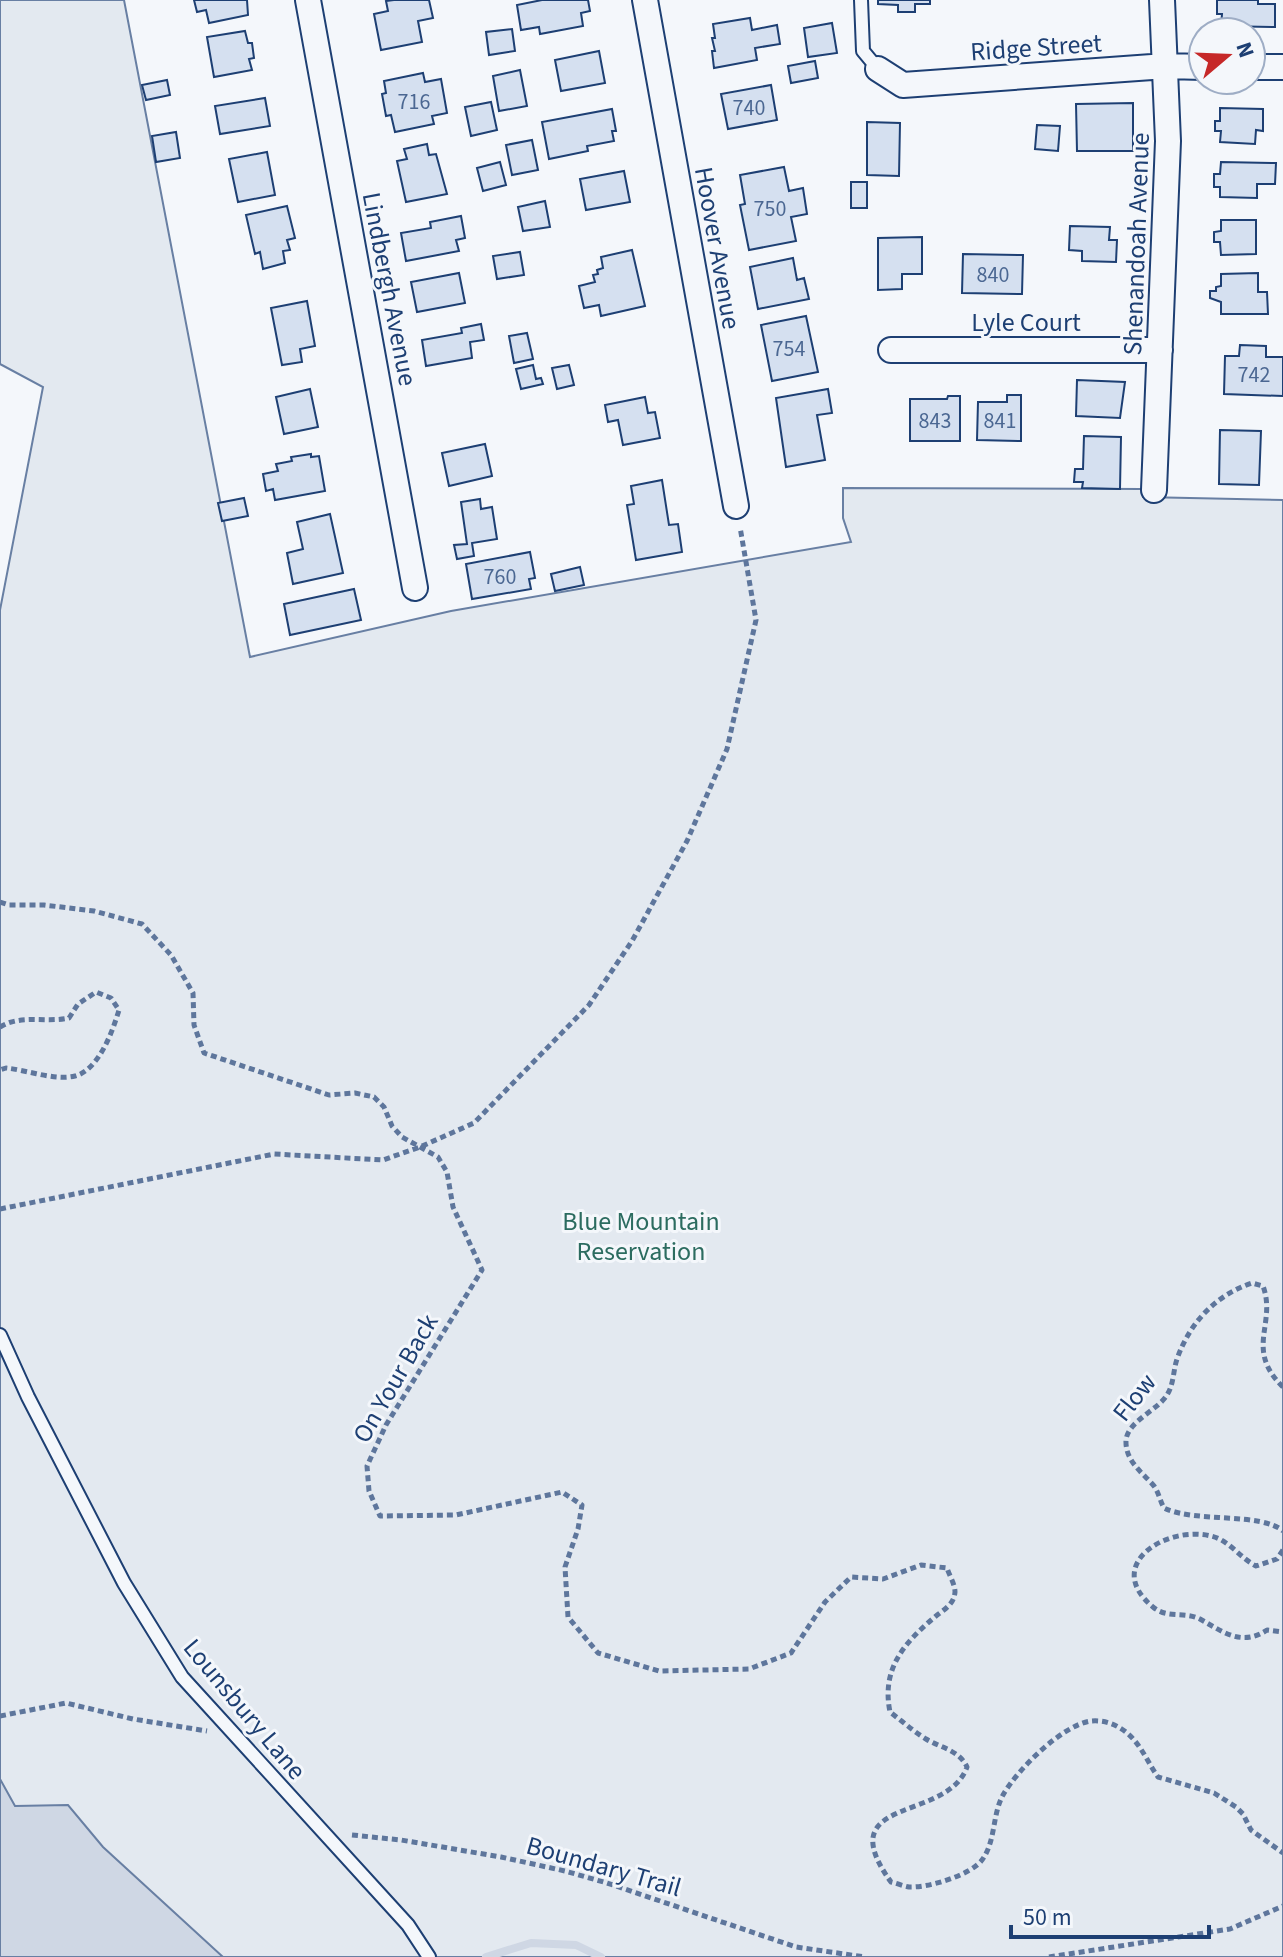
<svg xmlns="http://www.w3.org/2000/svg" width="1283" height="1957" viewBox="0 0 1283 1957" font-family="'Source Sans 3',sans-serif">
  <rect width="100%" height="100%" fill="#f4f7fb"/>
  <!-- green -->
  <path fill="#e3e9f0" stroke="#687fa3" stroke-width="2" d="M0 0H124L250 657 451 611 851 542 843 518V488L1142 489 1143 497 1283 500V1957H0V610L43 387 0 364Z"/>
  <!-- water -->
  <path fill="#cfd7e4" stroke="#687fa3" stroke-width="2" d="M0 1779 15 1806 68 1805 103 1847 223 1957H0Z"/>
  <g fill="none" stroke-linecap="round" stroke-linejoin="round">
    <!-- stream -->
    <path stroke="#cfd7e4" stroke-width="8" d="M486 1957 531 1943 576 1945 601 1957"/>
  </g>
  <!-- building -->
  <path fill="#d5e0f0" stroke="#1d3f73" stroke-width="2" d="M194 0H247L248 15 209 23 206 10 197 12Z
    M394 0H429L433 18 418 21 422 42 381 50 374 14 388 11 386 1Z
    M542 0H588L590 11 581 13 583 26 540 34 539 27 521 30 517 5Z
    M878 0H930V4H915V12H898V5L878 4Z
    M1217 0H1258V4H1275V27L1221 26 1222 14H1217Z
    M750 18 752 30 777 25 780 44 755 48 757 60 714 68 712 51H715L712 38H715L713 24Z
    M832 23 837 53 808 57 804 28Z
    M512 29 515 51 489 55 486 32Z
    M245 31 248 43H252L254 58 249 59 252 70 214 77 207 37Z
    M599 51 605 83 561 91 555 60Z
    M815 61 818 78 791 83 788 66Z
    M520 70 527 106 499 111 493 76Z
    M423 73 425 82 441 79 447 113 432 116 434 124 395 132 391 115 386 116 382 94 386 93 384 81Z
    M167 80 170 95 146 100 142 85Z
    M771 85 777 120 728 129 721 94Z
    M265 98 270 126 220 134 215 106Z
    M491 102 497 130 471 136 465 107Z
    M1133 103V151H1077L1076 104Z
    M1220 108 1263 109V131L1256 130 1255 144 1220 142 1221 131H1215V121H1220Z
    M612 109 616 131H612L614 141 587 146 588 151 549 159 542 122Z
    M867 122 900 123 899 176 867 175Z
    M1037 125 1060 126 1058 151 1035 149Z
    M176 132 180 158 156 162 152 136Z
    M532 140 538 170 512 175 506 145Z
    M427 144 429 155 436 154 447 194 406 202 397 161 407 159 404 149Z
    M267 152 275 195 238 202 229 159Z
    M500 162 506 185 483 191 477 168Z
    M1221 162 1276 163 1275 184H1257V198L1220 197V187H1214V174H1220Z
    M784 167 789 191 803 188 807 214 791 217 796 241 749 250 740 205 745 204 740 175Z
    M624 171 630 202 586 210 580 179Z
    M851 182H867V208H851Z
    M545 201 550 227 523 231 518 207Z
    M287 206 295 238 287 240 290 250 283 251 285 263 263 269 260 252 255 254 246 215Z
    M461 216 465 238 456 240 459 251 406 261 401 233 431 228 430 222Z
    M1221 220H1256V254L1221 255 1220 242H1214V232L1221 231Z
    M1070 226 1110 227 1109 240H1117L1116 262 1082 261V251L1069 250Z
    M922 237V274H902V289L878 290V238Z
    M632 250 645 306 601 316 599 305 584 308 579 286 595 282 593 275 598 274 597 270 603 268 601 257Z
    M520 252 524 275 497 279 493 256Z
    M963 254 1023 255 1022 294 962 293Z
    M793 258 797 280 804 278 809 299 758 309 750 267Z
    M459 273 465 303 417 312 411 282Z
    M1258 273V292H1267L1268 314H1221V302L1210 298V291H1216V287L1221 286V274Z
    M307 301 315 346 300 349 302 362 282 365 271 308Z
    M806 316 818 372 772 381 761 325Z
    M481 324 484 340 470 342 472 358 426 366 422 340 462 333 461 328Z
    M527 333 533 359 514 363 509 336Z
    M1240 345 1266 346V357H1283V396L1224 394 1225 356H1239Z
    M533 365 536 379 541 378 543 384 521 389 516 369Z
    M569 365 574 385 557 389 552 368Z
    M1077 380 1125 382 1120 418 1076 416Z
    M310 389 318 427 284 434 276 397Z
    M828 389 832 413 817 415 825 460 786 467 776 398Z
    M1007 395H1021V441L977 440 978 402H1007Z
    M948 396H960V441H910V399H947Z
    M645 397 648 413 655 412 660 438 623 445 618 420 608 422 605 405Z
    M1220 430 1261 431 1259 485 1219 484Z
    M1084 436 1121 437 1120 489 1082 488 1083 482H1074L1075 469H1083Z
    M485 444 492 476 449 486 442 453Z
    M311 454V457L319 456 325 491 275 500 273 489 266 491 263 474 278 471 276 464 292 461 291 457Z
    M662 480 669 525 678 524 682 552 636 560 627 505 634 504 631 486Z
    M244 498 248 516 222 521 218 503Z
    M480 499 481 509 492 507 497 539 472 543 474 556 457 559 454 545 467 544 461 502Z
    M330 514 343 573 293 584 287 553 303 549 297 522Z
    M530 552 535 578 529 579 531 589 472 599 466 564Z
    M580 567 584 585 555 591 551 574Z
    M354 589 361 620 290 635 284 604Z"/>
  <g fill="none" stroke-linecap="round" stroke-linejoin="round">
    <defs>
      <path id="lane" d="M861 0 863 51 878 69
        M0 1335 28 1397 124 1583 182 1677 408 1925 429 1957"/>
      <path id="street" d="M308 0 415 588
        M645 0 736 506
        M1251 67H1283
        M878 69 903 85 1166 66 1203 67
        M891 350H1160
        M1154 490 1168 141 1162 0"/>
    </defs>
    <!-- lane casing -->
    <use href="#lane" stroke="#1d3f73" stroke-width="16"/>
    <!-- street casing -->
    <use href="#street" stroke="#1d3f73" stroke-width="28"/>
    <!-- path -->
    <path stroke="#5e769c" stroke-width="5" stroke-dasharray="6 4" stroke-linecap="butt" d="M0 902 9 905H44L94 911 142 924 171 955 193 993 194 1025 204 1053 329 1095 355 1093 374 1097 384 1107 392 1126 402 1137 438 1157 447 1172 453 1207 482 1270 386 1425 367 1466 369 1491 380 1516 456 1515 562 1492 582 1505 578 1529 565 1567 568 1617 598 1653 659 1671 749 1669 791 1653 825 1602 851 1577 883 1579 921 1565 947 1568C949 1575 955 1584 955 1592 954 1604 945 1609 936 1616 905 1642 881 1668 890 1712 902 1721 913 1731 926 1739 941 1748 959 1750 967 1767 947 1823 828 1795 891 1882 896 1883 903 1886 909 1887 928 1888 971 1875 982 1860 996 1841 992 1815 1003 1795 1017 1770 1062 1725 1091 1721 1102 1720 1112 1723 1120 1728 1139 1739 1146 1760 1158 1777L1214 1793 1236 1807 1243 1814 1251 1830 1283 1853
      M0 1027C21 1014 46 1023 69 1018L78 1004 96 992 111 998 119 1010C113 1030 99 1070 75 1076 55 1081 27 1070 6 1068L0 1070
      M0 1209 274 1154 383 1160 420 1147 474 1123 589 1005 632 941 687 841 727 749 756 620 740 527
      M1283 1387C1244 1349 1277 1324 1263 1286L1252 1283C1216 1295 1190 1322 1177 1359 1173 1371 1174 1384 1167 1395 1158 1410 1128 1421 1126 1440 1125 1461 1142 1472 1154 1486 1159 1493 1160 1501 1164 1508 1195 1523 1261 1512 1283 1531
      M1283 1550 1277 1559 1256 1566C1240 1558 1229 1540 1211 1536 1166 1525 1102 1565 1153 1607 1167 1619 1184 1611 1200 1619 1223 1632 1242 1647 1267 1630L1283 1632
      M0 1716 66 1703 133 1719 207 1731
      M352 1835 401 1840 501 1857 565 1871 607 1883 796 1947 865 1957
      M1049 1957 1230 1929 1283 1906"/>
    <!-- lane -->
    <use href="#lane" stroke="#f4f7fb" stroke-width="12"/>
    <!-- street -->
    <use href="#street" stroke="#f4f7fb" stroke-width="24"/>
  </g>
  <g text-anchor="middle" stroke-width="6" stroke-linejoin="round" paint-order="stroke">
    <!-- number labels -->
    <g font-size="22" fill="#4b6792">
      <text x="414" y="109">716</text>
      <text x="749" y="115">740</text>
      <text x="770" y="216">750</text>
      <text x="993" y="282">840</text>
      <text x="789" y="356">754</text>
      <text x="1254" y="382">742</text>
      <text x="935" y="428">843</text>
      <text x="1000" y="428">841</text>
      <text x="500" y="584">760</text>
    </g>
    <!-- street labels -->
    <g font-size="26" fill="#1d3f73" stroke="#f4f7fb">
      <text transform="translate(1036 47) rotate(-4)" y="9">Ridge Street</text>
      <text transform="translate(1136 244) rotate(-88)" y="9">Shenandoah Avenue</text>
      <text transform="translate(718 248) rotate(80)" y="9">Hoover Avenue</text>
      <text transform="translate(390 289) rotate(79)" y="9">Lindbergh Avenue</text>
      <text x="1026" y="331">Lyle Court</text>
      <text transform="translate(395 1378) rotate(-60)" y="9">On Your Back</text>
      <text transform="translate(1134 1397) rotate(-52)" y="9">Flow</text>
      <text transform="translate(245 1709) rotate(50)" y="9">Lounsbury Lane</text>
      <text transform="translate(604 1866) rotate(16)" y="9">Boundary Trail</text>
    </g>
    <!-- park labels -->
    <g font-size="26" fill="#2c6c60" stroke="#f4f7fb">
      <text x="641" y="1230">Blue Mountain<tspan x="641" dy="30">Reservation</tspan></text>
    </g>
  </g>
  <!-- north arrow -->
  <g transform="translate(1227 56) rotate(71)"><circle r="38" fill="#f4f7fb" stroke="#9eadc5" stroke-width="2"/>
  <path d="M0-6L14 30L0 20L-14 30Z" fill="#c62828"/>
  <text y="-12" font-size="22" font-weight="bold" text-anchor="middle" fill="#1d3f73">N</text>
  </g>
  <!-- scale -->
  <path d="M1011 1925v12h198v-12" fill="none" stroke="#1d3f73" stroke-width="4"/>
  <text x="1023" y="1925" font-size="24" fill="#1d3f73" stroke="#f4f7fb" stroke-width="6" paint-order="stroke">50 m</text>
</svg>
